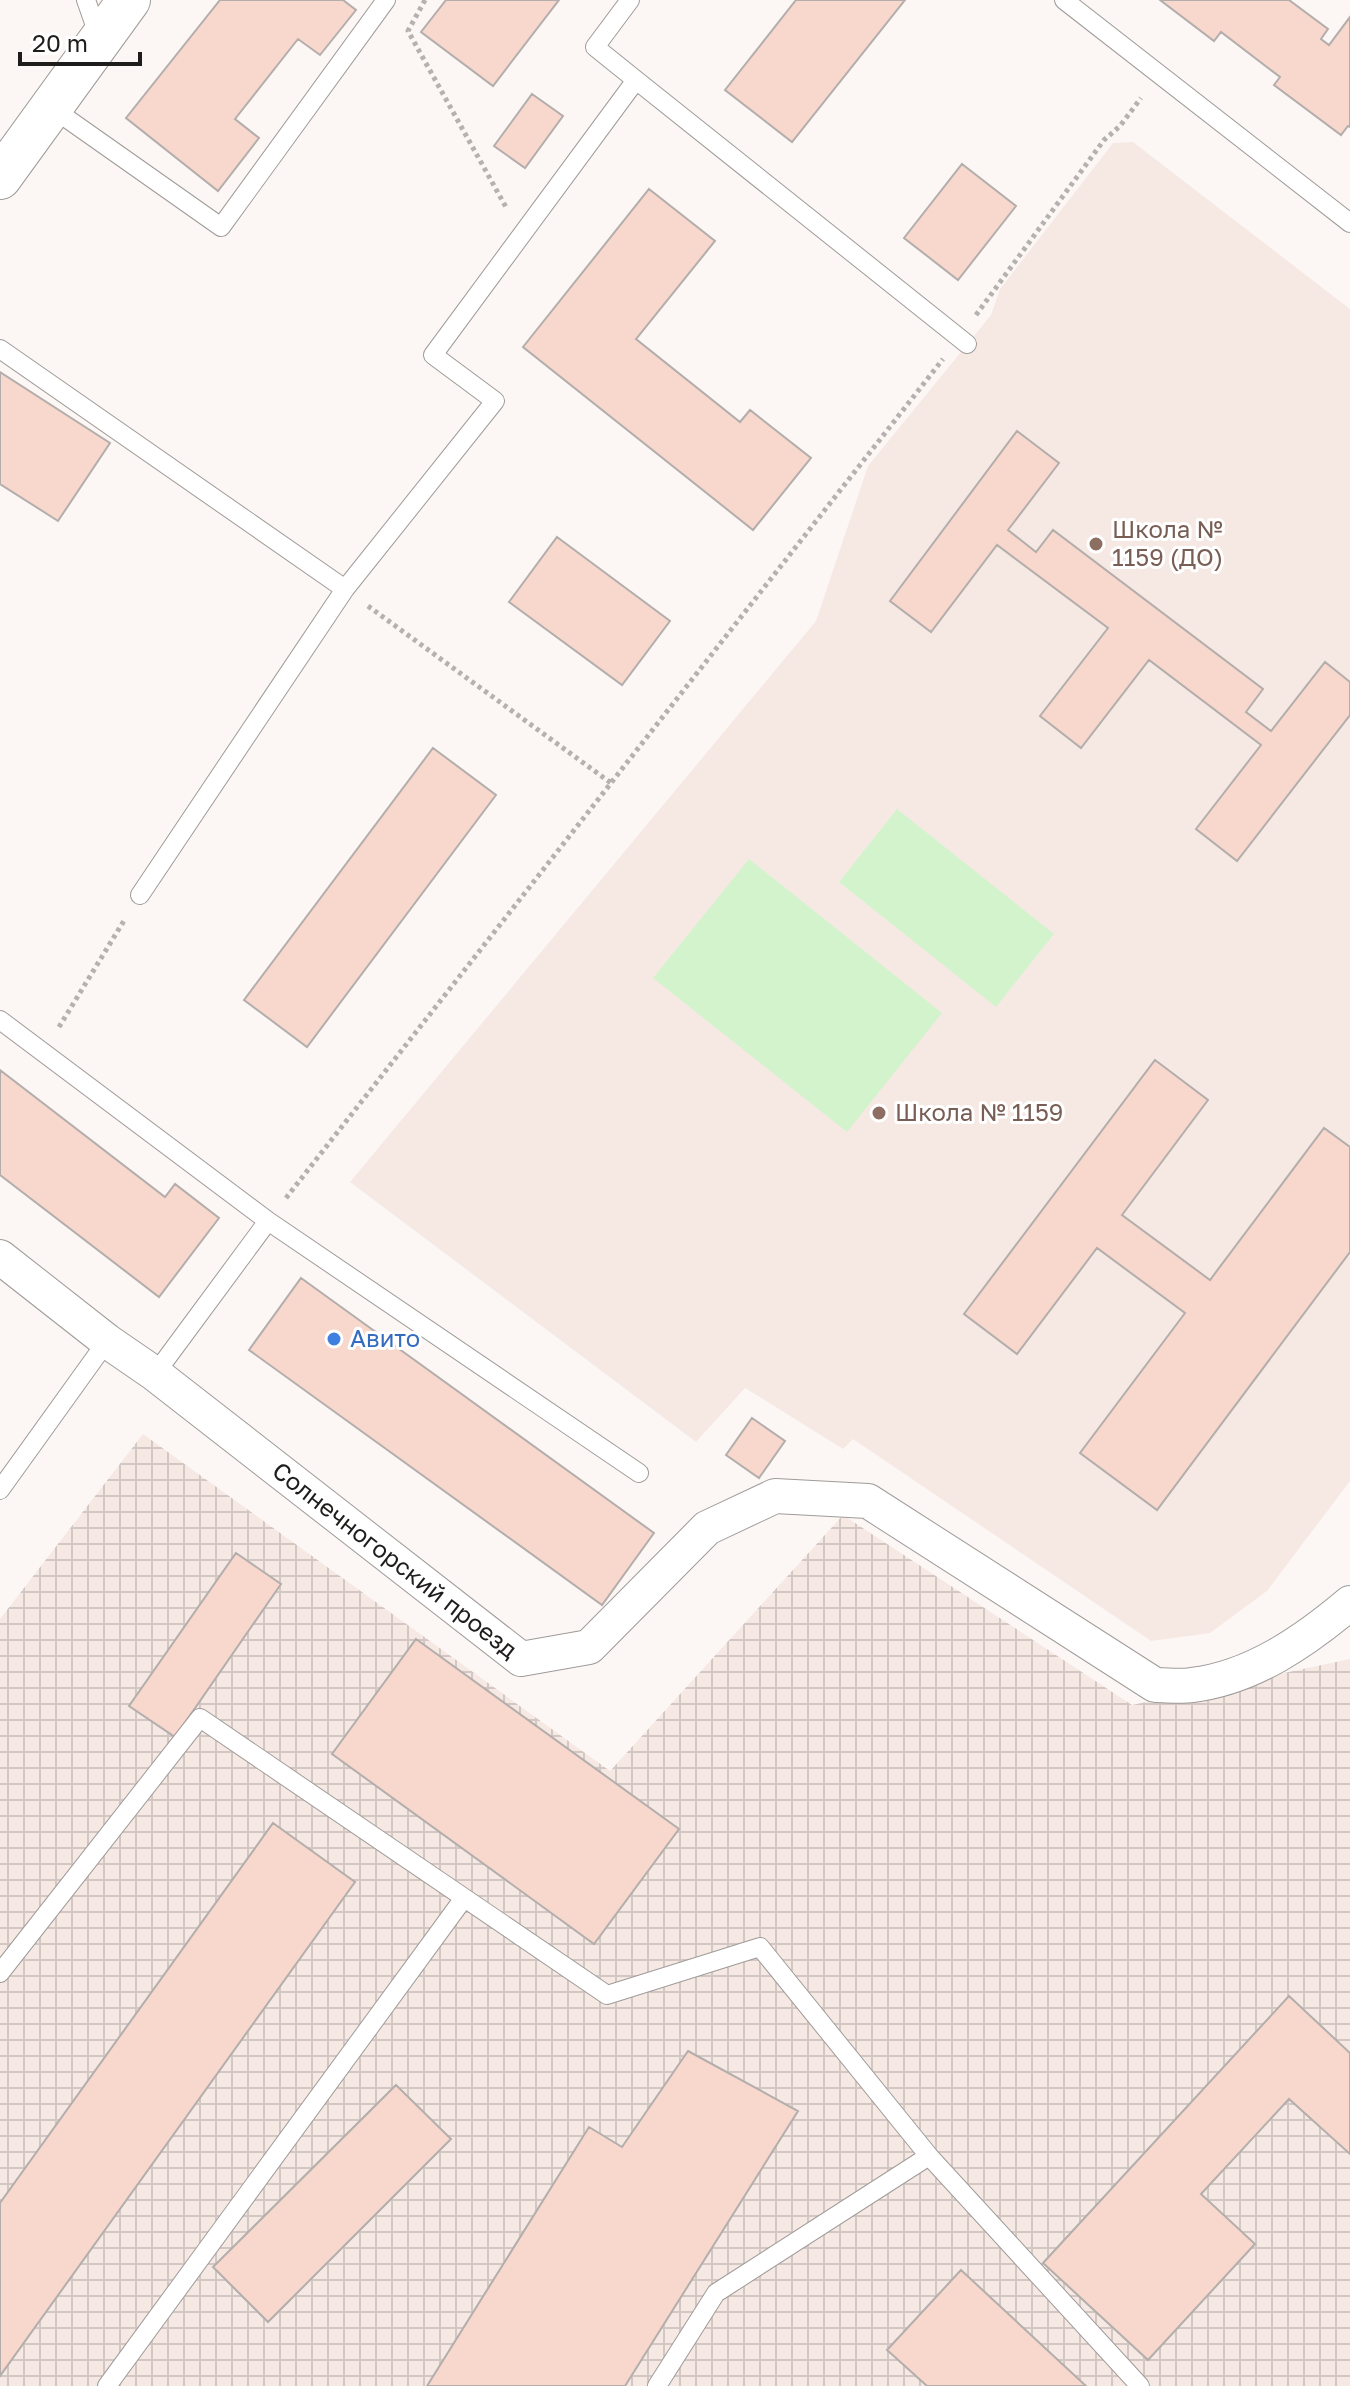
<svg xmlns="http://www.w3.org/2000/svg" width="1350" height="2386" viewBox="0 0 1350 2386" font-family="'Golos Text',sans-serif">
  <defs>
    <pattern id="industrial-grid" width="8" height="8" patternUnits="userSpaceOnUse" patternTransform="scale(2)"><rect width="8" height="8" fill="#f6e9e4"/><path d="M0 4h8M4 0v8" fill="none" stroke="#d2c7c3"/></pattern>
  </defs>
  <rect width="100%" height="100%" fill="#fcf7f5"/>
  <!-- built -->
  <path fill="#f6e9e4" d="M1133 142 1350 309V1481L1267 1591 1210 1633 1151 1641 853 1439 843 1449 745 1388 696 1442 350 1182 816 621 868 466 991 315 1000 289 1113 143Z"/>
  <!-- industrial -->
  <path fill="url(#industrial-grid)" d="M143 1434 610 1771 843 1515 1132 1705 1350 1659V2386H0V1619Z"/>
  <!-- grass -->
  <path fill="#d3f3cc" d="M897 809 1054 934 996 1007 839 882Z
    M749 859 942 1013 847 1132 653 978Z"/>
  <!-- building -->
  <path fill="#f8d7cc" stroke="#b3aeac" stroke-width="2" d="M220 0H343L356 10 320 55 298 39 235 119 259 138 218 191 126 118Z
    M446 0H559L493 86 421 32Z
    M796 0H905L792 142 725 90Z
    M1160 0H1289L1328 29 1321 39 1329 45 1350 17V127L1348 126 1341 135 1274 85 1280 77 1221 32 1214 41Z
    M532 94 563 116 525 168 494 146Z
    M962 164 1016 206 958 280 904 238Z
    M649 189 715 241 636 339 740 422 750 410 811 458 753 530 523 347Z
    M0 372 110 443 58 521 0 484Z
    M1017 431 1059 463 1008 530 1036 552 1053 530 1263 689 1246 712 1271 731 1325 662 1350 682V715L1237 861 1196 829 1261 745 1149 660 1081 748 1040 716 1108 628 997 545 931 632 890 601Z
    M557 537 670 621 622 685 509 602Z
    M433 748 496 795 307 1047 244 1000Z
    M1155 1060 1208 1100 1122 1215 1210 1280 1324 1128 1350 1147V1252L1157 1510 1080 1453 1185 1313 1097 1248 1017 1354 964 1314Z
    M0 1070 165 1197 175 1184 219 1218 159 1297 0 1175Z
    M301 1278 654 1533 602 1605 249 1350Z
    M752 1418 785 1441 759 1478 726 1455Z
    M236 1553 281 1584 175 1737 129 1706Z
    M416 1639 679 1829 594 1944 332 1754Z
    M273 1823 355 1882 0 2376V2203Z
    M1289 1996 1350 2053V2154L1289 2099 1201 2194 1255 2244 1148 2360 1043 2263Z
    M688 2051 798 2111 625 2386H427L589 2127 622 2147Z
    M396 2085 451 2139 268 2322 213 2267Z
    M961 2270 1086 2386H927L887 2350Z"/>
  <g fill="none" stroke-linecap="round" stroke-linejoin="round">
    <defs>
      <path id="service" d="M86 0 99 37
        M1064 0 1350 223
        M636 80 967 344
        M52 108 221 227 386 0
        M0 349 345 589 495 401 433 355 636 80 595 47 630 0
        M140 895 345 589
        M0 1020 268 1221 639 1473
        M155 1374 268 1221
        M0 1490 107 1341
        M0 1973 200 1718 607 1995 760 1947 929 2156 1140 2386
        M107 2386 464 1898
        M657 2386 716 2293 929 2156"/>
      <g id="minor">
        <path id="s1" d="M0 1257 107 1341 155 1374 521 1659 589 1647 707 1528 775 1496 868 1501 1155 1685C1167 1685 1180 1687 1192 1685 1252 1678 1305 1641 1350 1603"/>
      </g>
      <path id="tertiary" d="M0 178 129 0"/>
    </defs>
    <!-- service casing -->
    <use href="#service" stroke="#9f9b99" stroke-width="20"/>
    <!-- minor casing -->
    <use href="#minor" stroke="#9f9b99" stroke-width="36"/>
    <!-- tertiary casing -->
    <use href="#tertiary" stroke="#9f9b99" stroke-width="44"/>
    <!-- path -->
    <path stroke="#b5b1af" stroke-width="5" stroke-dasharray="4 4" stroke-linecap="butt" d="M425 0 408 31 507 209
      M976 315 1104 140 1120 126 1141 98
      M368 606 611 783
      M59 1027 125 919
      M286 1198 943 359"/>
    <!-- service -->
    <use href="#service" stroke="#fff" stroke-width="18"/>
    <!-- minor -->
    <use href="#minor" stroke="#fff" stroke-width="34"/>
    <!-- tertiary -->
    <use href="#tertiary" stroke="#fff" stroke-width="42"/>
  </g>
  <!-- markers -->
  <g fill="#8d6e63" stroke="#fff" stroke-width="3">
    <circle cx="1096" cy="544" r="8"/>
    <circle cx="879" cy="1113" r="8"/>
  </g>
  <circle fill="#3f7fe0" stroke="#fff" stroke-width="3" cx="334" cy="1339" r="8"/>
  <g text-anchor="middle" stroke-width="6" stroke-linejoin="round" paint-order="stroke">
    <!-- education labels -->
    <g font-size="24" fill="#785e54" stroke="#fff" text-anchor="start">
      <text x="1112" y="538">Школа №<tspan x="1112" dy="28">1159 (ДО)</tspan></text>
      <text x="895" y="1121">Школа № 1159</text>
    </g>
    <!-- shop labels -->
    <g font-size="24" fill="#366cbe" stroke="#fff" text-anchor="start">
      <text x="350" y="1347">Авито</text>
    </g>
    <!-- street labels -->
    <g font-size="24" fill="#1f1d1c" stroke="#fff">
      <text dy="8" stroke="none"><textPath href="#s1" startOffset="498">Солнечногорский проезд</textPath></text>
    </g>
  </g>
  <!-- scale -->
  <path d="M20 52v12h120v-12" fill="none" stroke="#1f1d1c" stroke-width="4"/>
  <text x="32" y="52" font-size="24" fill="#1f1d1c" stroke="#ffffff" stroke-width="6" paint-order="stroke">20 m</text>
</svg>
